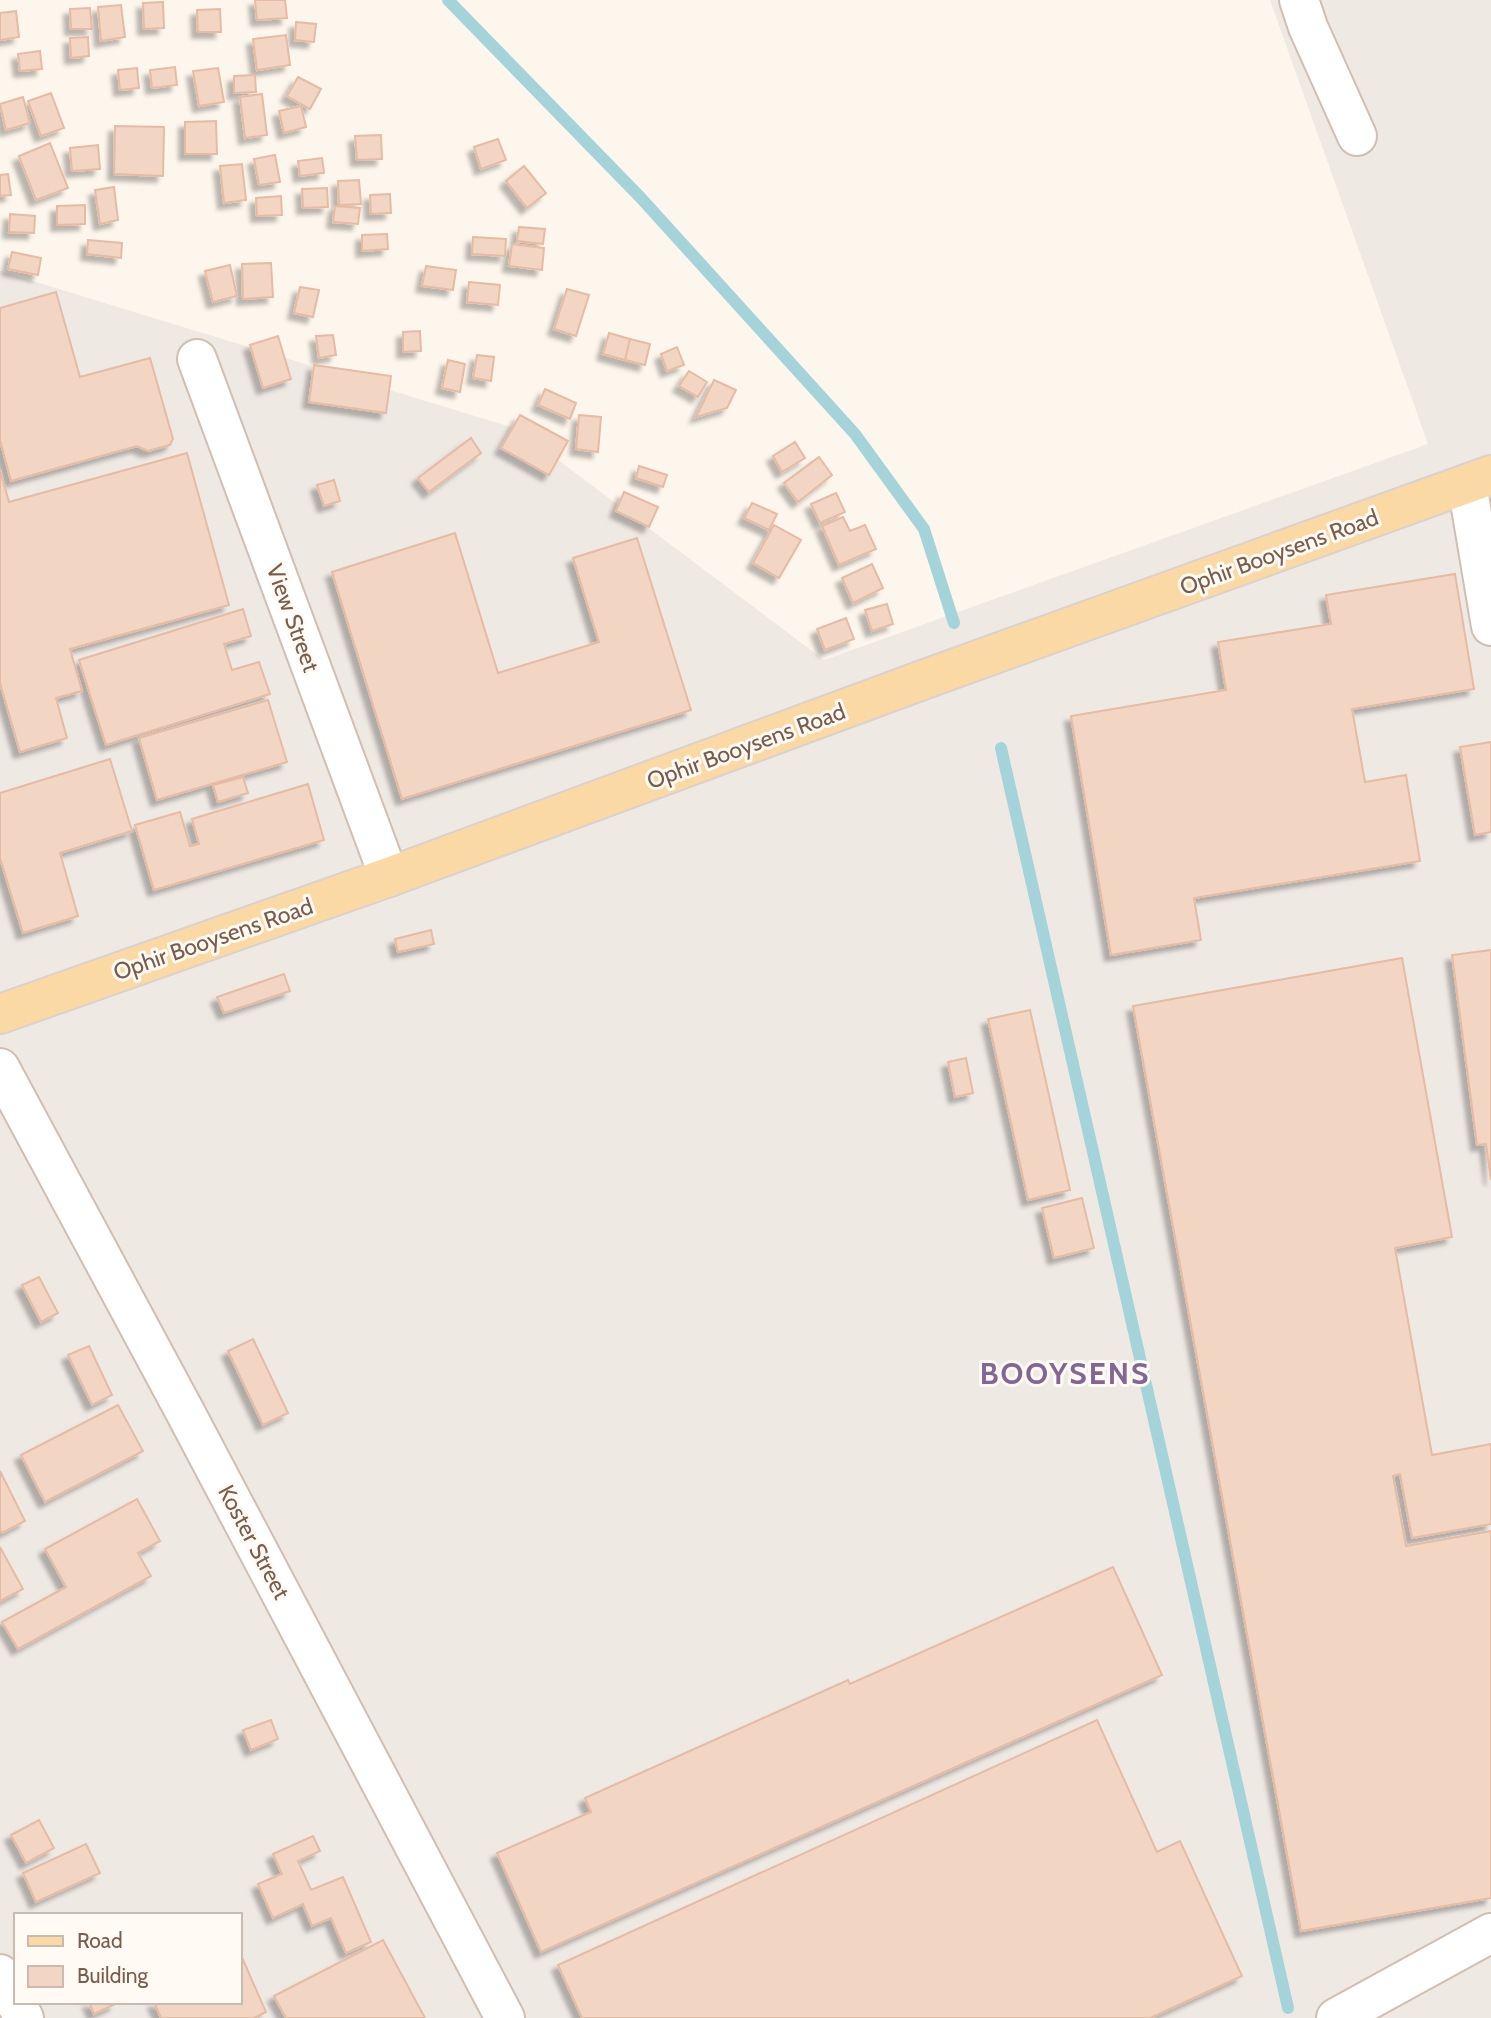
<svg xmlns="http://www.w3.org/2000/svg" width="1491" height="2018" viewBox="0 0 1491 2018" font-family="Cabin,sans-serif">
  <defs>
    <filter id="shadow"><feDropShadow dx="-6" dy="6" stdDeviation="2" flood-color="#0004"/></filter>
  </defs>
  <rect width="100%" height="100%" fill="#fdf6ec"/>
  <!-- industrial -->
  <path fill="#efe9e4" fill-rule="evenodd" d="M1270 0H1491V2018H0V271L517 429 824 660 1428 444ZM16 1915H240V2002H16Z"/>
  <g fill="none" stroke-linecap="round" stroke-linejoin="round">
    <!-- stream -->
    <path stroke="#a5d3da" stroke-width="12" d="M448 0 640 197 855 434 924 529 954 623
      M1001 748 1288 2008"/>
  </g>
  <!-- building -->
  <path fill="#f3d5c3" stroke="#e6bba3" stroke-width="2" filter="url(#shadow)" d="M255 0H285L287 18 257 20Z
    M163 2 164 28 144 29 143 3Z
    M121 5 125 37 101 41 98 7Z
    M90 8 92 29H71L70 9Z
    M220 9 221 32H198L197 10Z
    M16 11 19 37 0 40V13Z
    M296 22 316 24 314 42 295 40Z
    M286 35 290 65 257 70 253 39Z
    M88 37 89 56 71 58 70 38Z
    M40 51 42 69 20 71 18 54Z
    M175 67 177 85 152 88 150 70Z
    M137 68 139 88 120 90 118 70Z
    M218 68 224 102 199 106 193 71Z
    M255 75 256 92 234 93V76Z
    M298 77 321 89 310 109 287 96Z
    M51 93 64 128 41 136 28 101Z
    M262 94 267 135 245 138 240 97Z
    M23 97 30 123 6 130 0 104Z
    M301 106 306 127 284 133 279 111Z
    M216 121 217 154H185V122Z
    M115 126 164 127 163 176 114 174Z
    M381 135 382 159 357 160 355 136Z
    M498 139 506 160 481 169 474 147Z
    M50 143 68 188 36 200 19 156Z
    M98 145 100 169 72 171 70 148Z
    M275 155 280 182 259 185 254 159Z
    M322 158 324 173 300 176 298 161Z
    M242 164 246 200 224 203 220 166Z
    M524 166 546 193 527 208 506 181Z
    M8 174 11 195 0 196V175Z
    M359 180 361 204 339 205 338 181Z
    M114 187 118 220 100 224 95 190Z
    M327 188 328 207 303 208 302 189Z
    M390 194 391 213 371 214 370 195Z
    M281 196 282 215 257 216 256 198Z
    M85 205V224L57 225V206Z
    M335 206 360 208 358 224 333 222Z
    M10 214 35 216 34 233 9 232Z
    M519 227 545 229 543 244 517 241Z
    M387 234 388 249 362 251V235Z
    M473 237 506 239 505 256 472 254Z
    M88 240 122 243 121 258 87 254Z
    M512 244 544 248 542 270 509 266Z
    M12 252 41 258 38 275 8 269Z
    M271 263 273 297 243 299 242 264Z
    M230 265 237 296 213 302 205 271Z
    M426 266 456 270 453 290 422 286Z
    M469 282 500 285 498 305 467 302Z
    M300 287 319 290 313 317 294 313Z
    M567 289 589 295 576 336 554 329Z
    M56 292 80 377 150 358 173 439 170 445 148 451 137 446 11 481 0 440V308Z
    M420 331 421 351 403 352V332Z
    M609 333 630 339 625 360 603 354Z
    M333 335 336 355 319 358 316 336Z
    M278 336 291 379 263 388 250 345Z
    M630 339 650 344 645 365 625 360Z
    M677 347 684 365 667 371 661 354Z
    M477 355 494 357 491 381 473 378Z
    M448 360 465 364 460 392 442 388Z
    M314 365 391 376 386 413 309 402Z
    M689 371 707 382 698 397 679 386Z
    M714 380 736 390 727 408 696 417Z
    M545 389 576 403 570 419 538 405Z
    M520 415 568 441 549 475 501 448Z
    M579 415 601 417 598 452 576 449Z
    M471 438 481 453 429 492 418 478Z
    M795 442 805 458 782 472 773 456Z
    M187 453 229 605 70 649 82 691 56 698 67 738 20 752 0 683V470L9 502Z
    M819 457 832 475 798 502 784 483Z
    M639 466 667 475 663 487 636 478Z
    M334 480 340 501 324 506 317 485Z
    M624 492 658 507 649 527 616 511Z
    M836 493 845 512 820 523 811 504Z
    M752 503 777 514 769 530 744 518Z
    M843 517 850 531 865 525 876 549 839 565 822 526Z
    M774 525 801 540 779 578 753 563Z
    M455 533 498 673 599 642 573 558 637 538 691 710 402 799 332 572Z
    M872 564 883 588 853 603 842 578Z
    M1455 574 1474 689 1352 709 1365 782 1406 775 1420 861 1194 898 1201 940 1111 955 1071 716 1226 690 1218 642 1331 624 1326 595Z
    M887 604 893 624 872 631 865 610Z
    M243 609 251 636 224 644 232 670 259 662 270 694 106 745 79 660Z
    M846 618 854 639 825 650 817 629Z
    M268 700 287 762 157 800 139 738Z
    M1491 742V832L1475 835 1460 747Z
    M110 759 132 831 60 853 78 916 23 933 0 858V793Z
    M243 777 248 793 218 802 213 785Z
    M308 784 324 840 154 890 135 825 180 812 190 846 199 844 192 819Z
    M431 930 434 944 398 952 395 939Z
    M1491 950V1180L1486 1144 1477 1145 1452 955Z
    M1402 958 1452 1237 1395 1248 1432 1455 1491 1444V1524L1412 1538 1400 1474 1393 1476 1406 1546 1491 1531V1898L1301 1931 1133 1006Z
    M284 974 290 991 224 1013 217 997Z
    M1030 1010 1070 1190 1028 1200 988 1019Z
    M966 1058 973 1093 955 1097 948 1062Z
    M1082 1198 1094 1248 1054 1258 1042 1208Z
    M39 1277 58 1313 41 1322 22 1285Z
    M253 1339 288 1413 263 1425 228 1351Z
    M89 1346 112 1395 92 1405 68 1355Z
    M118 1405 143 1451 45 1502 21 1455Z
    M0 1471 25 1521 2 1533 0 1530Z
    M137 1499 160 1541 138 1553 151 1576 18 1649 2 1622 66 1587 45 1549Z
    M0 1547 23 1589 0 1601Z
    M1113 1567 1162 1675 541 1952 497 1853 591 1812 585 1798 848 1680 850 1684Z
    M271 1720 278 1739 251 1750 243 1730Z
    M1097 1720 1157 1852 1180 1841 1242 1976 1150 2018H582L558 1965Z
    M39 1820 54 1848 26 1863 11 1835Z
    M313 1836 320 1851 298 1861 311 1890 343 1877 371 1942 346 1953 331 1918 312 1926 303 1904 273 1918 258 1884 282 1874 273 1854Z
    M86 1844 100 1873 36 1902 23 1873Z
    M383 1940 425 2018H286L274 1996Z
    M240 1953 266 2012 254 2018H161L154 2002H240Z
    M89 2002H115V2004L94 2014Z"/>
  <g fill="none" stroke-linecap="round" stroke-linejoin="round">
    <defs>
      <path id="minor" d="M1299 0 1308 27 1357 136
        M197 359 389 877
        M1467 484 1491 626
        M0 1068 184 1410 505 2018
        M0 1974 24 2018
        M1336 2018 1491 1933"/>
      <path id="major" d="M0 1014 389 877 928 678 1491 475"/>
    </defs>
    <!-- minor casing -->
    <use href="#minor" stroke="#d1beb0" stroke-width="42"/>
    <!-- major casing -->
    <use href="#major" stroke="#dad1cd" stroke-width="42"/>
    <!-- minor -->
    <use href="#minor" stroke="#fff" stroke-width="38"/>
    <!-- major -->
    <use href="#major" stroke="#fbd9a5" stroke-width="38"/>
  </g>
  <g text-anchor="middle" stroke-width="6" stroke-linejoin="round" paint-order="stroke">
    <!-- street labels -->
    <g font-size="23" fill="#7a5c4d" stroke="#fffaf3">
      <text transform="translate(1279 552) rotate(-20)" y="8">Ophir Booysens Road</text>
      <text transform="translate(293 618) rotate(70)" y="8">View Street</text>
      <text transform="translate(746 746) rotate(-20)" y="8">Ophir Booysens Road</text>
      <text transform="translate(213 939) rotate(-19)" y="8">Ophir Booysens Road</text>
      <text transform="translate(254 1542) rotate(62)" y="8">Koster Street</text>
    </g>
    <!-- district labels -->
    <g font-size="30" font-weight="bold" letter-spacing="2" fill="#846695" stroke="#fffaf3">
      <text x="1065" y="1384">BOOYSENS</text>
    </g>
  </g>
  <!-- legend -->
  <rect x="14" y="1913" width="228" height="91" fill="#fffaf3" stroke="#cabbb1" stroke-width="2"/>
  <rect x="28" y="1936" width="35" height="10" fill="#fbd9a5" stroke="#cabbb1" stroke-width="2"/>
  <text x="77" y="1948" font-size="21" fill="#7a5c4d">Road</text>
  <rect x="28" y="1966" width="35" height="21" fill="#f3d5c3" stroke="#cabbb1" stroke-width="2"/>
  <text x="77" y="1983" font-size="21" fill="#7a5c4d">Building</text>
</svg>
